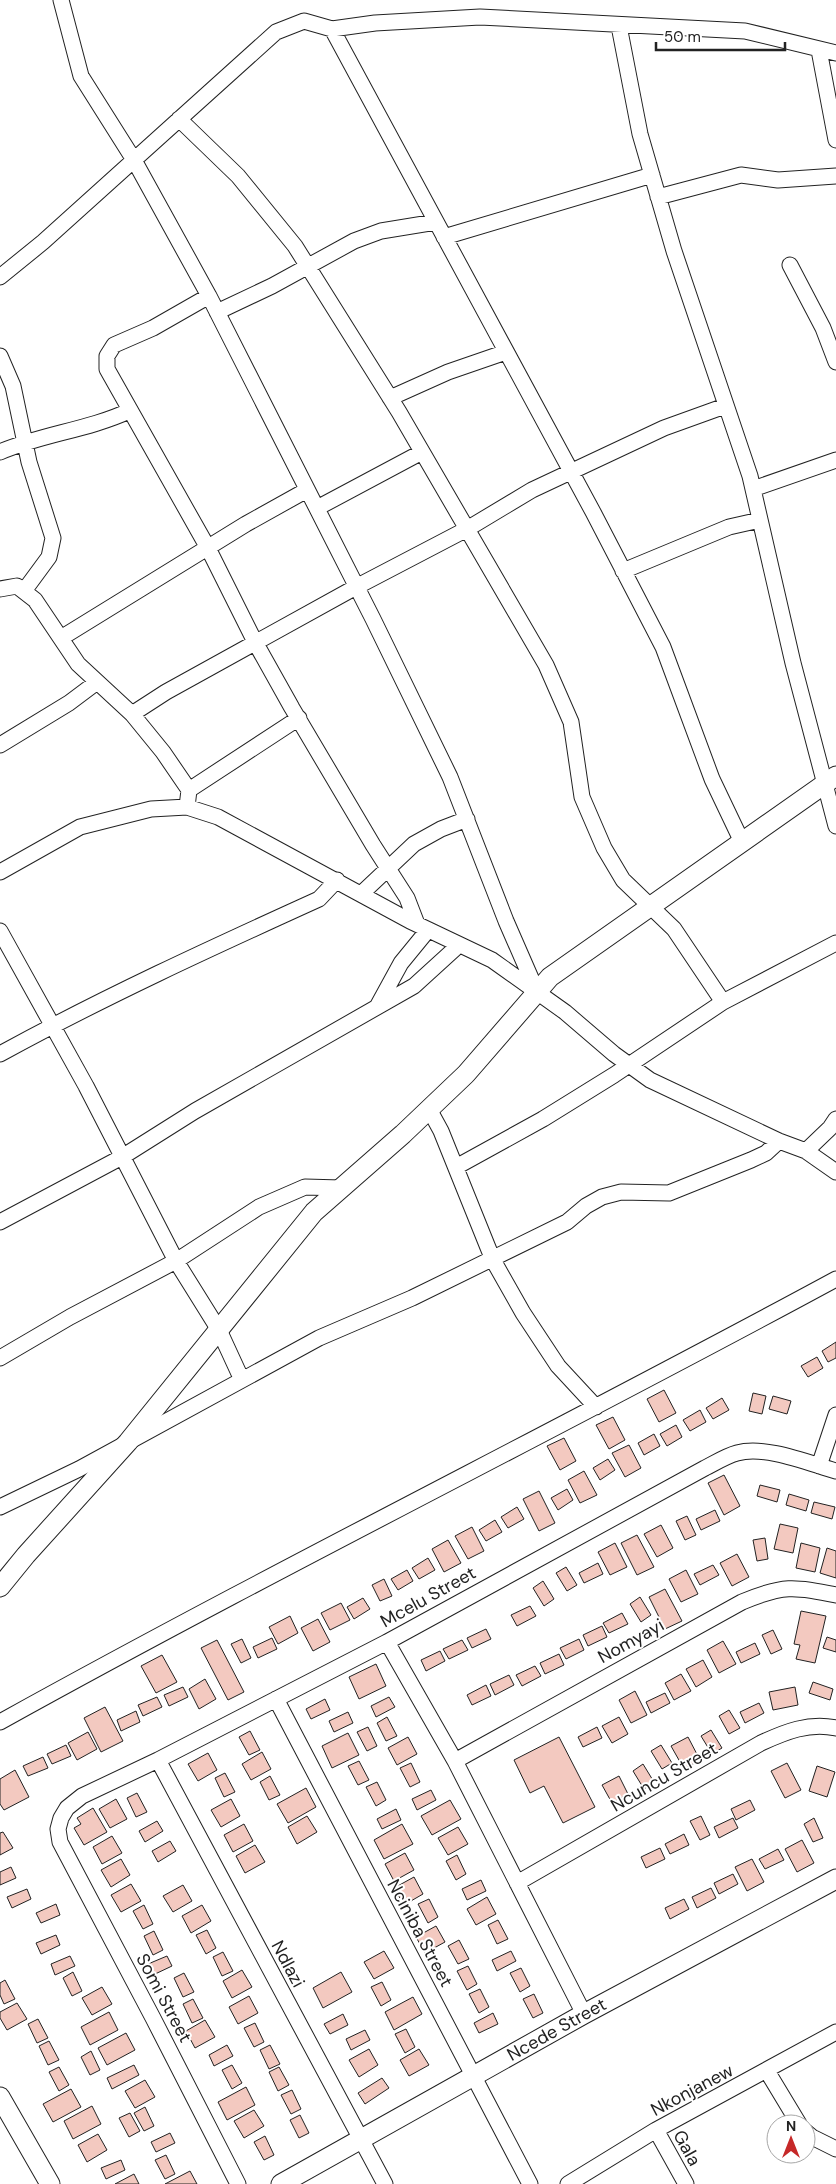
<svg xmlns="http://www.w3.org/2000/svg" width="836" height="2184" viewBox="0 0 836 2184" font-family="'DM Sans',sans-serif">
  <rect width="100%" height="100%" fill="#fff"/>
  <!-- building -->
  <path fill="#f3c9c0" stroke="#222" d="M836 1342V1358L828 1362 822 1351Z
    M817 1357 823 1368 808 1377 801 1366Z
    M664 1390 676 1413 659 1422 647 1399Z
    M753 1393 766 1396 762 1414 749 1411Z
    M773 1396 791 1401 787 1414 769 1409Z
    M722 1398 729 1410 713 1419 706 1408Z
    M700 1410 706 1422 690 1431 683 1420Z
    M613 1417 625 1440 609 1449 596 1425Z
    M676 1425 682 1437 667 1446 660 1434Z
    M654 1434 660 1446 644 1455 638 1443Z
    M564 1438 576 1461 560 1470 547 1446Z
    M629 1445 641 1468 625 1477 612 1453Z
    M608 1459 615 1470 600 1480 593 1468Z
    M584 1471 597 1495 580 1503 568 1480Z
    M724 1475 740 1506 724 1515 708 1483Z
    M760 1485 780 1490 777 1502 757 1496Z
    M567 1489 573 1500 558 1510 551 1498Z
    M539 1491 555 1523 539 1531 523 1499Z
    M789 1494 809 1500 806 1511 786 1505Z
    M814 1502 835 1507 832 1519 811 1513Z
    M517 1507 524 1519 508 1528 501 1517Z
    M715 1510 720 1521 701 1530 696 1519Z
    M687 1516 696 1535 685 1540 676 1521Z
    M495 1520 502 1532 486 1541 479 1530Z
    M780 1524 798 1528 793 1553 774 1549Z
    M661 1525 673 1548 657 1557 644 1534Z
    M472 1527 484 1551 468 1559 455 1536Z
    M637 1535 654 1567 637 1575 621 1543Z
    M765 1538 768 1559 757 1561 753 1540Z
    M448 1540 461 1563 444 1572 432 1549Z
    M615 1543 627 1567 610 1575 598 1552Z
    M801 1543 820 1548 815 1572 796 1568Z
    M827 1548 836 1551V1578L820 1573Z
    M737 1554 749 1577 732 1586 720 1563Z
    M428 1558 435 1570 419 1579 412 1568Z
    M598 1563 603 1574 584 1583 579 1573Z
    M713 1565 719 1575 700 1585 694 1574Z
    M566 1567 577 1585 567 1591 556 1573Z
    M407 1570 413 1581 398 1590 391 1579Z
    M686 1570 698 1594 681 1602 669 1579Z
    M384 1579 392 1596 380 1601 372 1585Z
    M543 1581 554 1599 544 1606 533 1588Z
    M665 1589 682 1621 665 1629 649 1597Z
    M640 1597 651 1615 641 1622 630 1604Z
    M363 1598 370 1609 354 1619 347 1607Z
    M341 1603 350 1620 330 1630 321 1613Z
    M530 1606 536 1616 517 1626 511 1615Z
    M801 1611 826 1616 815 1663 796 1659 800 1645 794 1644Z
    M622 1613 628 1624 609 1633 603 1623Z
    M290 1616 298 1633 278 1644 269 1627Z
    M318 1619 330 1642 313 1651 301 1628Z
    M602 1626 607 1637 588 1646 583 1635Z
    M486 1629 491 1639 472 1648 467 1638Z
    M773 1630 782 1649 771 1654 762 1635Z
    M827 1637 836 1640V1652L823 1648Z
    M272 1638 277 1649 258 1658 253 1647Z
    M242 1639 251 1658 241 1663 231 1644Z
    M579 1639 584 1650 566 1659 560 1648Z
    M217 1640 244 1692 228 1700 201 1648Z
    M462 1640 468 1650 449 1659 443 1649Z
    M723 1641 736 1664 719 1673 707 1650Z
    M755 1643 760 1654 741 1663 736 1652Z
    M440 1651 445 1661 426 1671 421 1660Z
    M559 1654 564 1665 545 1674 540 1663Z
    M162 1655 177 1682 156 1693 141 1666Z
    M703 1660 712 1677 696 1687 686 1669Z
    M376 1664 386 1686 359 1699 349 1677Z
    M535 1666 541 1676 522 1686 516 1675Z
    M681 1674 691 1691 674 1700 665 1683Z
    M509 1675 514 1685 495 1695 490 1684Z
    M205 1679 216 1699 199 1709 189 1689Z
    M813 1682 833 1689 830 1700 809 1693Z
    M486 1685 491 1696 472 1705 467 1695Z
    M183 1687 188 1697 169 1706 164 1695Z
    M795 1687 798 1705 773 1710 769 1692Z
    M635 1691 647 1715 631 1723 619 1700Z
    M665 1693 670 1703 651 1713 646 1702Z
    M157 1697 162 1707 143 1716 138 1705Z
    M389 1697 395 1707 376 1717 371 1706Z
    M325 1699 330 1710 311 1719 306 1709Z
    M759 1703 764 1713 745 1723 740 1712Z
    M105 1707 123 1741 101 1752 84 1718Z
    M729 1710 740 1728 729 1734 719 1716Z
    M136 1711 140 1722 121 1731 117 1720Z
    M348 1712 353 1723 334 1732 329 1721Z
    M387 1717 397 1736 386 1741 377 1723Z
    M619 1717 628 1734 612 1743 602 1726Z
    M368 1727 377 1746 367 1751 357 1732Z
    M597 1727 602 1738 583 1747 578 1737Z
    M711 1730 722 1748 712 1754 701 1736Z
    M250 1731 260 1750 249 1755 239 1737Z
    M88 1732 97 1749 77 1760 68 1743Z
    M348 1733 359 1755 332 1768 322 1746Z
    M408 1737 417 1754 397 1765 388 1748Z
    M559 1737 595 1807 563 1823 544 1786 530 1793 514 1760Z
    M688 1737 700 1760 684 1769 671 1746Z
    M66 1745 71 1756 52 1764 47 1754Z
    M661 1745 672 1763 662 1769 651 1751Z
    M262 1752 271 1769 251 1780 242 1764Z
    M208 1753 217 1770 198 1781 188 1764Z
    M43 1757 48 1768 28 1776 23 1766Z
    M359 1761 369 1780 358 1785 348 1766Z
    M411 1763 420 1782 410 1787 400 1768Z
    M787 1763 801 1790 785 1798 771 1771Z
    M643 1764 654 1782 644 1789 633 1771Z
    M817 1766 835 1772 827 1797 809 1791Z
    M15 1770 29 1797 4 1810 0 1804V1779Z
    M225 1773 235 1792 224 1797 215 1778Z
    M270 1776 280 1795 269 1800 260 1782Z
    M619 1776 628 1794 612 1803 602 1785Z
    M377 1782 386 1800 376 1806 366 1787Z
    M306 1788 316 1807 288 1823 277 1804Z
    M431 1790 436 1800 417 1810 412 1799Z
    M137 1793 147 1812 136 1817 127 1798Z
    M116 1799 127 1819 110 1828 99 1809Z
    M231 1799 240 1816 221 1827 211 1810Z
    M450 1800 461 1819 432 1835 421 1816Z
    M750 1800 755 1810 736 1820 731 1809Z
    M93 1808 107 1832 84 1845 74 1828 81 1824 77 1818Z
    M396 1809 401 1820 382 1829 377 1819Z
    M307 1816 317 1832 297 1844 288 1827Z
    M701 1816 710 1835 700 1840 690 1821Z
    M733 1818 738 1828 719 1838 714 1827Z
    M814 1818 823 1838 813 1842 804 1824Z
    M157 1821 163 1831 145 1842 139 1831Z
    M244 1824 253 1841 233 1852 224 1835Z
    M402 1824 413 1844 384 1859 374 1840Z
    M458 1827 468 1844 448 1855 438 1838Z
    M3 1832 13 1848 0 1855V1833Z
    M684 1834 689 1845 670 1854 665 1844Z
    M112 1836 122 1853 102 1864 93 1847Z
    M802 1840 814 1863 797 1872 785 1849Z
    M170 1841 176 1851 158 1862 152 1851Z
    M255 1845 265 1862 245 1873 236 1856Z
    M660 1848 665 1859 646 1868 641 1857Z
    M778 1849 784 1860 765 1869 759 1859Z
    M405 1853 414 1870 394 1881 385 1864Z
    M457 1855 466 1874 456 1880 446 1861Z
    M121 1859 130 1875 111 1887 101 1870Z
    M752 1859 764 1882 747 1891 735 1867Z
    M11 1867 16 1878 0 1885V1872Z
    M733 1874 738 1884 719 1894 714 1883Z
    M414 1877 423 1894 404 1905 394 1888Z
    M481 1880 486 1891 467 1900 462 1889Z
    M131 1884 141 1901 121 1912 111 1895Z
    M183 1885 192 1901 173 1912 163 1896Z
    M711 1888 716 1898 697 1908 692 1897Z
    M27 1889 31 1899 12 1908 7 1897Z
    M487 1897 496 1914 476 1925 467 1909Z
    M429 1899 438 1917 428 1923 418 1904Z
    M684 1899 689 1909 670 1919 665 1908Z
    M56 1904 60 1915 41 1923 36 1913Z
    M144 1905 153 1924 143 1929 133 1911Z
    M202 1905 211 1921 191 1933 182 1916Z
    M498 1920 508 1939 497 1944 488 1925Z
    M436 1926 445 1942 425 1953 416 1937Z
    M207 1930 216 1948 206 1954 196 1935Z
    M154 1931 163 1950 153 1955 144 1936Z
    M56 1935 60 1945 41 1954 36 1943Z
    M459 1940 469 1959 458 1964 448 1946Z
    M384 1951 394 1968 374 1979 364 1962Z
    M511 1951 516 1961 497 1971 492 1960Z
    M223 1952 233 1971 222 1976 213 1957Z
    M70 1956 75 1966 55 1975 51 1964Z
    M167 1956 172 1966 153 1975 148 1964Z
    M468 1966 477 1984 467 1990 457 1971Z
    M521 1968 530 1986 520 1992 510 1973Z
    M242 1970 252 1987 232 1998 223 1981Z
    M73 1972 82 1991 72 1996 63 1978Z
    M341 1972 352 1992 323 2008 313 1988Z
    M184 1973 194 1992 183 1997 174 1978Z
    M5 1980 15 1999 4 2004 0 1995V1983Z
    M382 1982 391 2000 381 2006 371 1987Z
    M102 1987 112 2004 92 2015 82 1998Z
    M480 1989 489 2007 479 2013 469 1994Z
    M534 1994 543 2013 533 2018 523 1999Z
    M249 1996 258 2013 238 2024 229 2007Z
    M413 1997 422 2014 394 2030 385 2012Z
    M193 1999 203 2018 192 2023 183 2004Z
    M17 2003 27 2019 7 2030 0 2018V2012Z
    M109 2012 118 2030 90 2045 81 2027Z
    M493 2013 498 2024 479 2033 474 2023Z
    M343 2014 348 2025 330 2034 324 2024Z
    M38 2019 48 2038 37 2043 28 2024Z
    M205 2020 215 2037 195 2048 186 2031Z
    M255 2023 264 2042 254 2047 244 2028Z
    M406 2029 415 2047 405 2053 395 2034Z
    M365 2030 370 2040 351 2050 346 2039Z
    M126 2033 135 2050 107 2065 98 2048Z
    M49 2041 59 2060 48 2065 39 2046Z
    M227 2045 233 2056 214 2066 209 2055Z
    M270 2045 280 2064 269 2069 260 2050Z
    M369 2049 378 2065 359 2077 349 2060Z
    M419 2049 429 2065 409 2076 400 2060Z
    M91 2051 100 2070 90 2075 81 2057Z
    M134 2065 139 2075 112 2089 107 2078Z
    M232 2065 242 2083 232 2089 222 2070Z
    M59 2067 69 2085 59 2091 49 2072Z
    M279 2067 289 2085 278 2091 269 2072Z
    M382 2078 389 2088 365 2104 358 2093Z
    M145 2080 155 2097 135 2108 125 2091Z
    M246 2087 255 2105 227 2120 218 2102Z
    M71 2089 81 2107 53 2122 43 2104Z
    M292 2090 301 2109 291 2114 281 2095Z
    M92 2106 101 2124 73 2139 64 2121Z
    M145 2107 154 2126 144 2131 134 2113Z
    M254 2110 264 2126 244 2138 234 2121Z
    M130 2113 140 2131 129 2137 119 2118Z
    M300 2115 309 2133 299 2138 290 2120Z
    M170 2133 175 2143 156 2152 151 2142Z
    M98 2134 107 2150 87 2162 78 2145Z
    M265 2136 274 2155 264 2160 254 2142Z
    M166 2155 175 2174 165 2179 155 2160Z
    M121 2160 125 2170 106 2179 101 2168Z
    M190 2171 197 2184H165Z
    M134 2174 139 2184H115Z"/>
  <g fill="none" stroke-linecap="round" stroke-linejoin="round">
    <defs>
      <path id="minor" d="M61 0 81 76 134 160 209 296 373 619 450 777 506 921 537 992
        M619 26 640 134 674 251 750 476 793 663 836 826
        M332 29 375 23 480 17 745 31 836 53
        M819 50 836 140
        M179 119 238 176 295 246 399 412 546 665 571 722 582 797 604 848 623 880 674 929 723 1002
        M658 197 741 175 778 180 836 176
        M444 237 652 175
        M790 265 823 328 836 362
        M0 277 43 242 276 32 304 21 332 29 593 512 663 647 712 779 742 842
        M209 296 153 328 114 345 107 356V369L208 548 255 642 292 708 373 845 407 898 417 924
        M217 312 272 286 354 241 381 231 436 222
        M0 356 13 386 29 462 53 538 49 557 24 591
        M390 398 448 372 506 352
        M0 452C42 434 88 430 129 411
        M753 489 836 460
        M317 508 422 452
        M623 571 729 527 760 520
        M0 589 17 586 35 600 78 664 132 714 163 752 189 790 187 807
        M61 638 246 524 307 490
        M132 714 166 692 356 587 467 529 532 490 664 428 725 406
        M0 745 69 703 97 682
        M189 790 299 718
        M0 872 80 827 151 809 187 807 218 817 410 921 492 960 565 1012 614 1054 650 1080 779 1141 806 1151 836 1172
        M361 894 414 844 441 829 467 819
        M0 931 86 1086 176 1261 219 1330 242 1380
        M378 1005 401 963 428 930
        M0 1054C104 997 211 948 319 899L337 880
        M429 1109 441 1131 493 1260 523 1313 558 1366 596 1407
        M806 1151 830 1128 836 1119
        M456 1167 543 1119 614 1075 723 1002 836 943
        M0 1222 122 1157 195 1111 414 986 459 945
        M0 1358 70 1317 176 1261 259 1207 305 1187 341 1188
        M819 1466 836 1415
        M0 1507 79 1469 319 1338 412 1298 567 1222 586 1206 602 1197 621 1192 669 1193 751 1160 766 1153 779 1141
        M387 1642 455 1761 584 2014
        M276 1699 530 2184
        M0 1722C276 1569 559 1429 836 1279
        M158 1760 385 2184
        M455 1761 742 1602C782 1585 795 1586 836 1595
        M517 1883 761 1743C785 1732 809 1722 836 1728
        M767 2071 799 2124
        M656 2130 686 2184
        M806 2132 812 2137 836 2149
        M238 2184 153 2018 60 1842 58 1829 61 1818 67 1808 82 1796 158 1760 387 1642 705 1468C715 1463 726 1456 737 1453 765 1445 808 1463 836 1471
        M568 2184 656 2130 836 2032"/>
      <g id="tertiary">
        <path d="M0 1587 26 1555 128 1442 314 1212 403 1134 466 1074 550 977 836 776"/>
        <path d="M0 2097 50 2184"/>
        <path id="s1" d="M281 2184 584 2014 836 1879"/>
      </g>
    </defs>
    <!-- minor casing -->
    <use href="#minor" stroke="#222" stroke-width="17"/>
    <!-- tertiary casing -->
    <use href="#tertiary" stroke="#222" stroke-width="21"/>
    <!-- minor -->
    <use href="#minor" stroke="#fff" stroke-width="15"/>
    <!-- tertiary -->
    <use href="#tertiary" stroke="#fff" stroke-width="19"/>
  </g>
  <g text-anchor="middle" stroke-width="4" stroke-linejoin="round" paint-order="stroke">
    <!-- street labels -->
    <g font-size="18" fill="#222" stroke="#fff">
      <text transform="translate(428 1597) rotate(-29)" y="6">Mcelu Street</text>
      <text transform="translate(631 1641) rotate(-29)" y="6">Nomyayi</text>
      <text transform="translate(664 1777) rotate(-30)" y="6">Ncuncu Street</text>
      <text transform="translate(420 1933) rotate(62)" y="6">Nciniba Street</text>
      <text transform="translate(288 1964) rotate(62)" y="6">Ndlazi</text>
      <text transform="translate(164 1998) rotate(62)" y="6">Somi Street</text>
      <text dy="6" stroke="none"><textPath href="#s1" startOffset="316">Ncede Street</textPath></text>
      <text transform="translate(692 2090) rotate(-28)" y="6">Nkonjanew</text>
      <text transform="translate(687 2148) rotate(61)" y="6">Gala</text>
    </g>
  </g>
  <!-- north arrow -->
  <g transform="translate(791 2139)"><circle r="24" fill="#ffffff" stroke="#a7a7a7"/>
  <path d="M0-4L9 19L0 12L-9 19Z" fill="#c62828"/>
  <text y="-8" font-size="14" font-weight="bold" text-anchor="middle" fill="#222222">N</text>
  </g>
  <!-- scale -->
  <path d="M656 42v8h129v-8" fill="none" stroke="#222222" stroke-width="2.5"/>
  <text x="664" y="42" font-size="15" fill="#222222" stroke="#ffffff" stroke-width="4" paint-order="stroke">50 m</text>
</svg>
